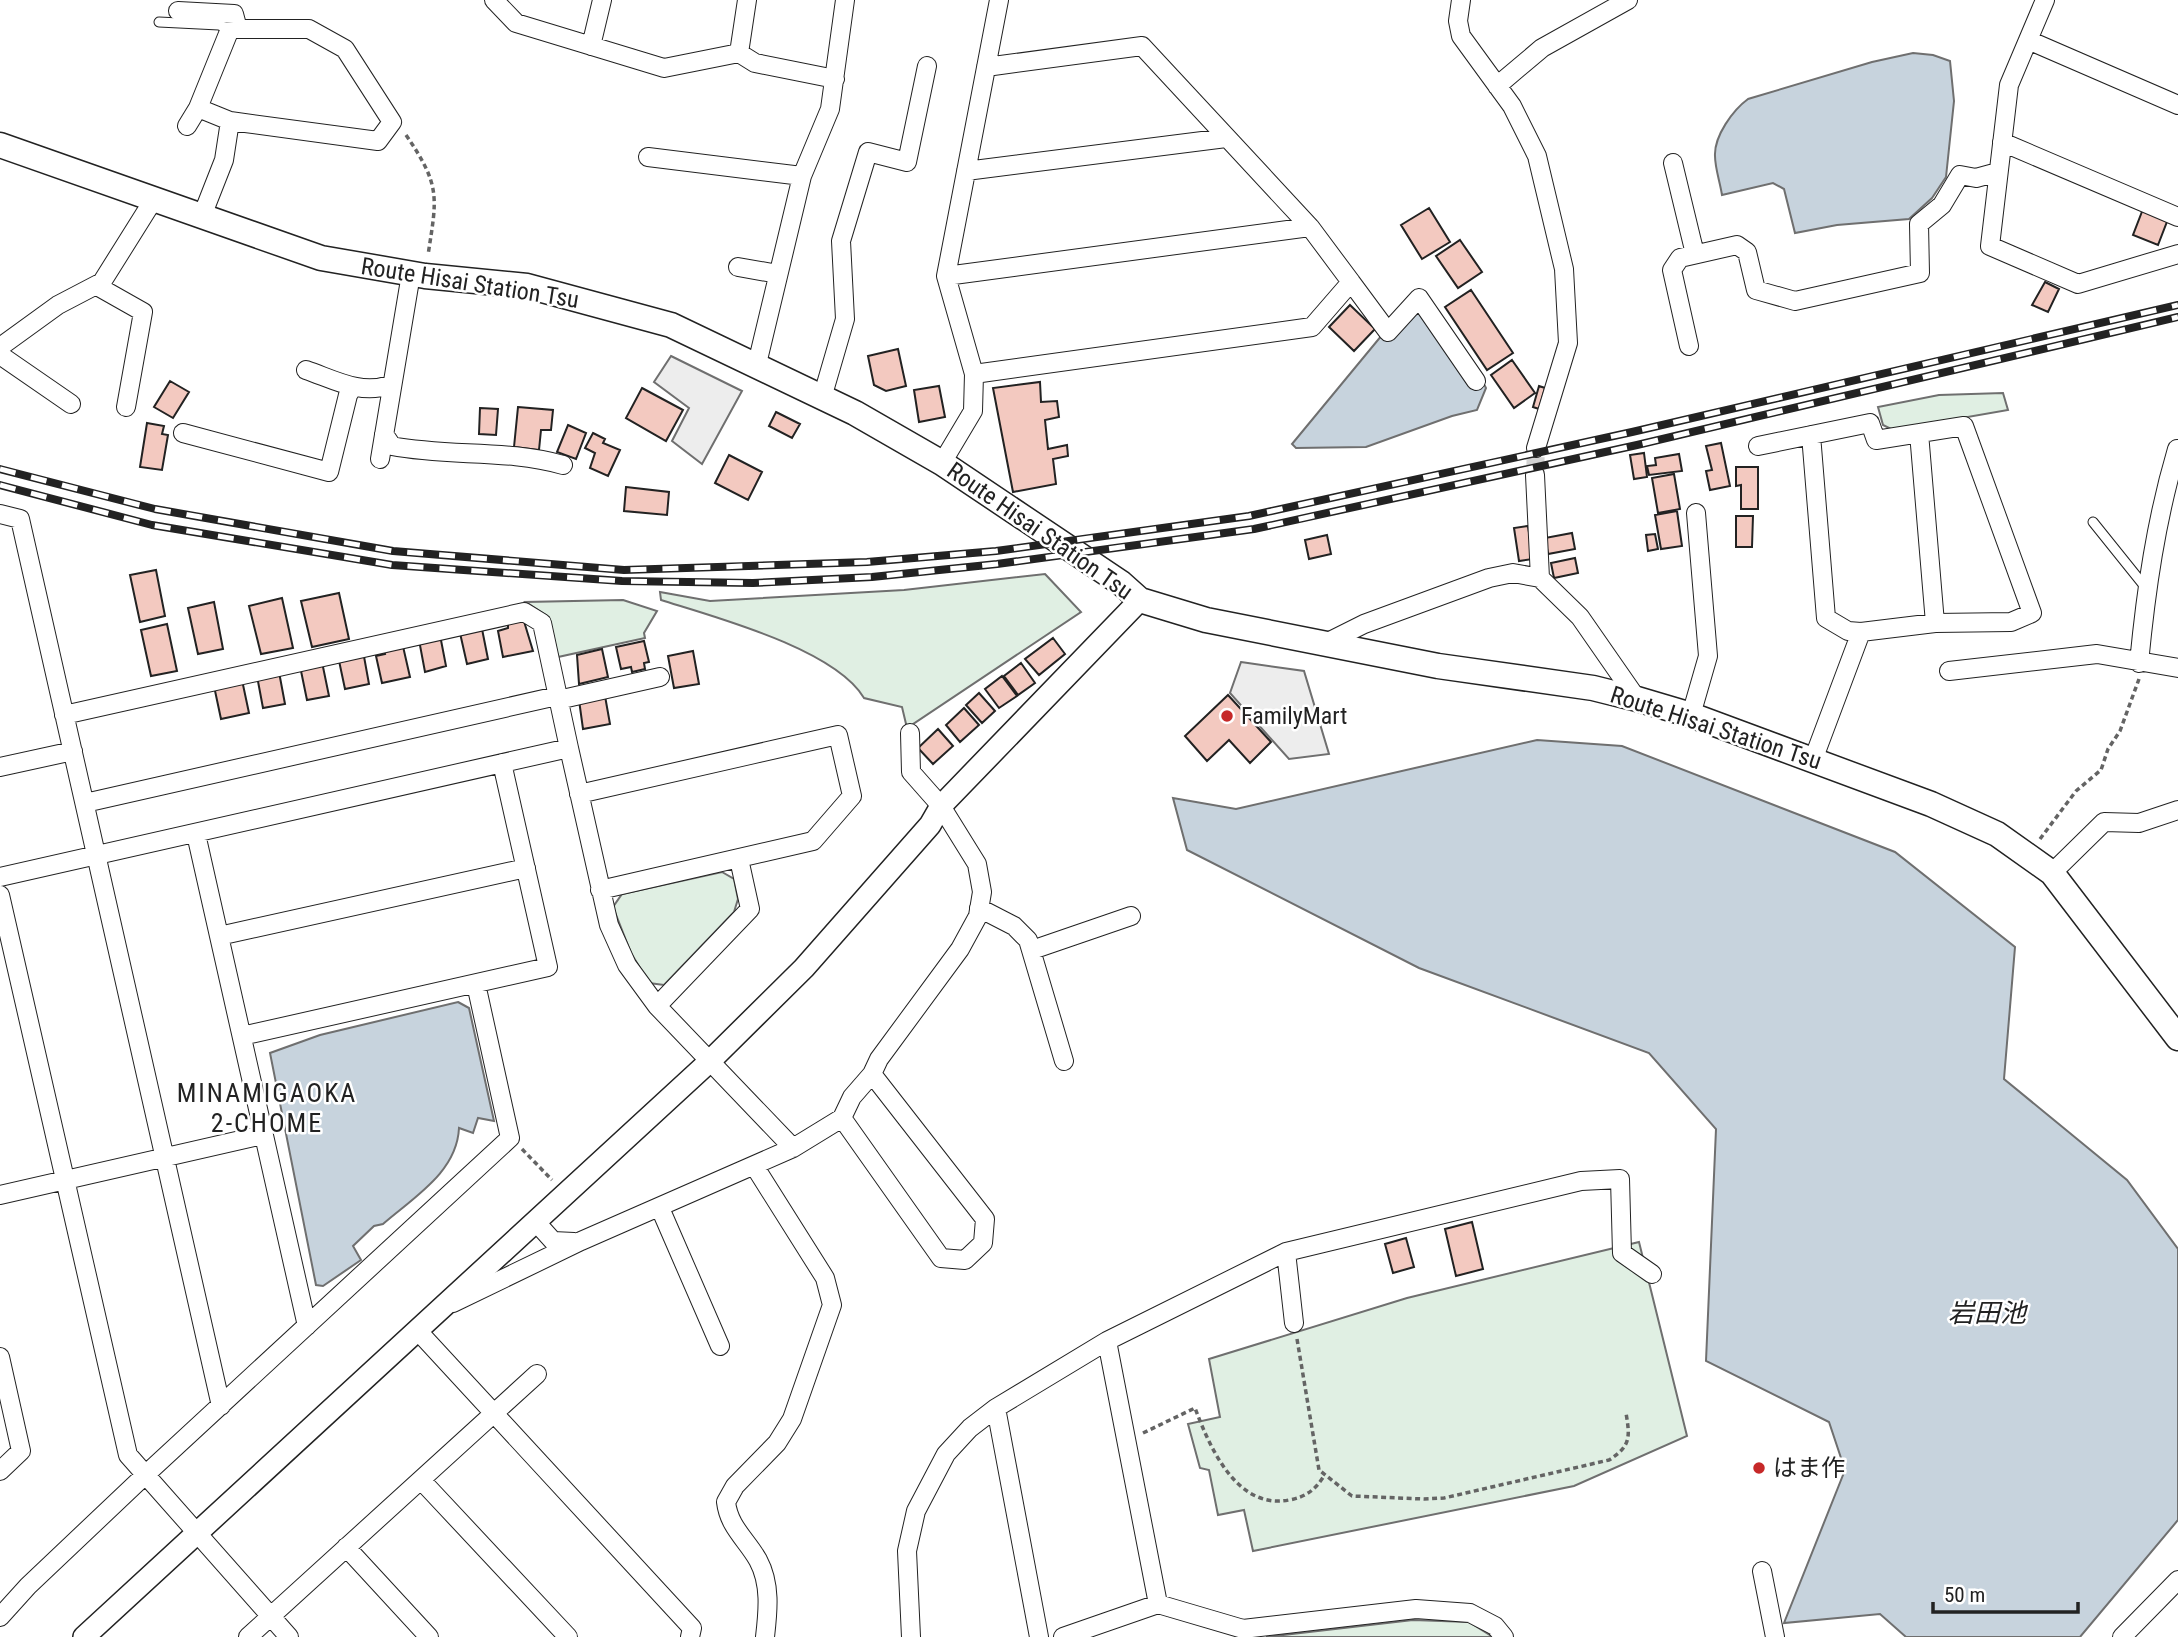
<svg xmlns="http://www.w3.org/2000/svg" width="2178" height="1637" viewBox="0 0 2178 1637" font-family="'Roboto Condensed','Noto Sans JP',sans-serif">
  <rect width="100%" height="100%" fill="#fff"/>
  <!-- green -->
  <path fill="#e0efe3" stroke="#6f6f6f" stroke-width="2" d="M2003 393 2008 410 1893 430 1883 425 1878 407 1939 395Z
    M1045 574 1081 612 907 728 902 707 864 698C835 649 715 617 661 600L660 592 710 601 904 590Z
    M623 600 657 611 644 633 645 638 558 657 549 617 526 602Z
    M722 872 734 879 738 899 734 912 664 985 649 983 631 953 613 907 622 894Z
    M1639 1242 1687 1436 1574 1486 1253 1551 1244 1510 1218 1515 1209 1470 1200 1468 1188 1424 1220 1417 1209 1359 1407 1298Z
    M1413 1620 1469 1622 1493 1637H1266Z"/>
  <!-- parking -->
  <path fill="#ededed" stroke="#6f6f6f" stroke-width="2" d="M671 356 742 391 702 464 672 441 689 408 654 382Z
    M1241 662 1304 671 1329 754 1289 759 1230 693Z"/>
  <!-- water -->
  <path fill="#c7d3dd" stroke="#6f6f6f" stroke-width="2" d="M1913 53 1933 55 1950 61 1954 101 1946 177 1932 198 1909 219 1837 225 1795 233 1784 189 1773 183 1722 195C1720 182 1715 168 1715 156 1714 136 1733 110 1748 99L1872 62Z
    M1414 309 1420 311 1483 382 1486 388 1477 410 1452 416 1366 447 1296 448 1292 444 1382 335Z
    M1537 740 1622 746 1895 852 2015 947 2004 1079 2127 1180 2178 1249V1520L2080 1637H1906L1880 1614 1784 1623 1845 1470 1829 1422 1706 1361 1716 1129 1649 1053 1419 968 1187 850 1173 798 1236 809Z
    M458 1002 469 1008 494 1121 478 1118 473 1133 459 1128C457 1172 414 1197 383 1224L374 1226 353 1246 361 1260 323 1286 316 1285 270 1053 320 1035Z"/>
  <!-- building -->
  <path fill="#f3c9c0" stroke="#222" stroke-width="2" d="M1429 208 1450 242 1422 259 1401 225Z
    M2143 209 2168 219 2158 245 2133 235Z
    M1460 240 1482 272 1458 288 1436 256Z
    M2045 282 2059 289 2048 312 2032 305Z
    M1471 290 1513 353 1487 370 1445 307Z
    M1350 305 1375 329 1354 351 1329 327Z
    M898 349 906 386 886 391 874 385 868 356Z
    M1512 360 1535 393 1514 408 1491 375Z
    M170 381 189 392 173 418 154 407Z
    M1040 382 1041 402 1057 401 1059 417 1045 420 1048 449 1067 445 1068 456 1053 459 1056 484 1013 492 993 388Z
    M939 386 945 417 919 422 914 390Z
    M1539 386 1545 388 1539 409 1533 407Z
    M642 388 683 410 666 441 626 418Z
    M518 407 553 410 551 430H541L539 450 514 447Z
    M480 408 498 409 496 435 479 434Z
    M776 412 800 424 792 438 769 426Z
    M147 423 164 426 162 434 168 435 162 470 140 467Z
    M568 425 586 433 576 459 557 452Z
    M593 433 605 439 603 443 620 450 608 476 590 468 595 453 585 448Z
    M1721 443 1730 486 1710 490 1706 471 1712 470 1706 446Z
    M1644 453 1647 477 1634 479 1630 455Z
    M1679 454 1682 471 1649 475 1647 466 1656 465 1655 458Z
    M729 455 762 472 748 500 715 483Z
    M1736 467H1758V509H1741V485L1736 486Z
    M1674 474 1680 509 1658 513 1652 478Z
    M626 487 669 492 667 515 624 511Z
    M1677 511 1682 546 1661 549 1655 515Z
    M1736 516H1753L1752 547H1736Z
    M1528 526 1533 559 1519 561 1514 528Z
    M1572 533 1575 549 1548 554 1545 538Z
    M1655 534 1658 549 1648 551 1646 535Z
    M1327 535 1331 554 1309 559 1305 540Z
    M1575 558 1578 573 1554 578 1551 563Z
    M156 570 165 616 140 622 130 575Z
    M339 593 349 639 312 647 301 601Z
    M282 598 293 648 261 654 249 606Z
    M214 602 223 649 198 654 188 608Z
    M523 618 533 651 503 657 498 631 508 628V622Z
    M167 624 177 671 151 676 141 630Z
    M482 629 488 659 467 664 460 633Z
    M440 635 446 666 425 672 419 640Z
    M1053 638 1065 654 1039 675 1025 659Z
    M644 641 649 662 644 663 645 669 632 672 631 667 621 669 616 647Z
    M402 642 410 677 382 683 376 656 385 654 383 646Z
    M602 649 608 677 579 684 577 655Z
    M363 651 369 684 345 689 338 656Z
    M693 651 699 684 674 688 668 656Z
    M322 662 329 696 307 700 300 666Z
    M1021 663 1035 683 1018 695 1004 676Z
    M279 672 285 704 263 708 257 676Z
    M1002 676 1017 696 999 708 985 689Z
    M242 680 249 713 221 719 214 686Z
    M979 693 995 711 982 723 966 705Z
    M1228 695 1271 742 1250 763 1229 740 1207 761 1185 736Z
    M605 696 610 724 583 729 579 700Z
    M964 708 979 725 960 742 946 725Z
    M938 729 953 746 933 764 918 748Z
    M1472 1222 1483 1269 1456 1276 1445 1229Z
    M1406 1238 1414 1267 1393 1273 1385 1244Z"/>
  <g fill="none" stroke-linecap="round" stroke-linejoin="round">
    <!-- minor-tunnel -->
    <path stroke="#d3d3d3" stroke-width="18" stroke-dasharray="18 9" stroke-linecap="butt" d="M1535 475 1536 448"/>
    <defs>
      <path id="service" d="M159 22 219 25 230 29
        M2093 522 2146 588"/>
      <path id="minor" d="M494 0 516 23 664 68 739 53 755 63 835 79
        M1461 0 1458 21 1461 36 1512 106 1537 156 1564 269 1568 343 1536 448
        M2045 0 2009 85 1990 246 2078 284 2178 254
        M178 11 234 14 238 29
        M230 29H309L345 49 392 122 378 141 230 121 198 108Z
        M2028 40 2178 105
        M591 46 602 0
        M739 53 747 0
        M1497 86 1542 48 1628 0
        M187 126 198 108
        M2002 142 2178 217
        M648 157 802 176
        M1673 163 1695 254
        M966 171 1226 138
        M202 216 224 160 230 121
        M738 267 778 274
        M946 276 1310 227
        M1351 282 1388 332 1419 298 1476 381
        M97 286 143 312 126 407
        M1689 346 1672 270 1680 258 1737 245 1747 252 1756 290 1795 301 1920 273 1919 224 1942 205 1960 175 1976 178 1998 172
        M0 347 58 305 102 282 154 199
        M0 355 71 404
        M757 364 802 176 830 109 845 0
        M306 370C335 380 360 395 390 385
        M974 374 1312 327 1351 282 1310 227 1142 46 986 67
        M822 398 845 319 841 241 868 152 907 162 927 66
        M183 433 329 472 348 395 353 387
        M1919 433 1935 623
        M384 434 392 446C448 457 508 449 563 465
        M1811 435 1826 618 1848 631 1861 632
        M1758 446 1870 423 1876 440 1964 426 2032 613 2011 622 1935 623 1861 632 1813 760
        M380 459 411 274
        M942 463 973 411 974 374 946 276 999 0
        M1535 475 1540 578 1580 617 1637 699
        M0 514 20 519 221 1406
        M1324 644 1364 624 1489 578 1513 573 1540 578
        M2139 663C2146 590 2156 520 2177 449
        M1949 671 2097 654 2178 668
        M558 700 660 677
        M64 715 524 612 542 623 569 748
        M1691 715 1708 656 1696 513
        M0 767 73 751
        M579 794 838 735 852 796 813 841 600 890
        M85 803 557 696
        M196 834 307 1326
        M2052 873 2104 822 2139 823 2178 810
        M0 877 569 748 609 925 627 965 657 1006 793 1148
        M0 895 128 1455 289 1637
        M979 908 1014 926 1028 940 1064 1061
        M219 936 526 868
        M1032 950 1131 916
        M657 1006 750 909 739 859
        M242 1036 548 967 502 763
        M842 1118 941 1258 965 1260 983 1243 985 1219 872 1074
        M755 1167 825 1278 832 1305 792 1419 777 1443 735 1486 726 1502C729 1527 746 1539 758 1560 771 1584 768 1611 765 1637
        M0 1195 263 1135
        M660 1208 720 1346
        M535 1221 553 1241 574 1242
        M1286 1252 1294 1323
        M453 1303 581 1241 793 1148 842 1118 852 1097 872 1074 879 1059 960 949 978 916 982 892 977 864 941 806 911 772 910 733
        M417 1330 692 1628 690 1637
        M1107 1341 1158 1604
        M0 1357 21 1451 0 1471
        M996 1408 1039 1637
        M421 1480 568 1637
        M346 1547 429 1637
        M1762 1571 1775 1637
        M0 1617 28 1586 143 1477 510 1138 476 984
        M248 1637 537 1374
        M911 1637 907 1551 916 1511 946 1454 970 1428 996 1408 1107 1341 1286 1252 1581 1181 1620 1179 1622 1253 1652 1274
        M1063 1637 1158 1604 1243 1629 1416 1609 1470 1613 1495 1626 1504 1637
        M2122 1637 2178 1580"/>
      <path id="tertiary" d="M84 1637 710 1061 804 968 930 825 941 806 1140 600"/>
      <path id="secondary" d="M0 145 321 258 425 276 527 286 671 325 855 413 942 463 1121 583 1140 600 1206 620 1438 666 1593 688 1637 699 1691 715 1931 804 1997 834 2052 873 2178 1038"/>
    </defs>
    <!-- service casing -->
    <use href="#service" stroke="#222" stroke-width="11"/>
    <!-- minor casing -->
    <use href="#minor" stroke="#222" stroke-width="20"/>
    <!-- tertiary casing -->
    <use href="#tertiary" stroke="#222" stroke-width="24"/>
    <!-- secondary casing -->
    <use href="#secondary" stroke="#222" stroke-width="27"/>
    <!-- path -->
    <path stroke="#646464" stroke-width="3.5" stroke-dasharray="5 3.5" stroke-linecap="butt" d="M406 135C441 186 437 197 428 255
      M2040 839 2076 791 2101 770 2108 749 2120 731 2139 679
      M522 1149 552 1180
      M1297 1339 1319 1470 1352 1496 1424 1499 1444 1498 1609 1460C1631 1446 1630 1437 1626 1413
      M1143 1433 1195 1408C1210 1448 1237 1510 1289 1500 1306 1497 1315 1490 1324 1476"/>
    <!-- service -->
    <use href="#service" stroke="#fff" stroke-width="9"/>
    <!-- minor -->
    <use href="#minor" stroke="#fff" stroke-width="18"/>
    <!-- tertiary -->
    <use href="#tertiary" stroke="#fff" stroke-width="21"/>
    <!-- secondary -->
    <use href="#secondary" stroke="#fff" stroke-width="24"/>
    <defs>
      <path id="rail" d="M0 469 155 509 393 551 624 570 867 562 996 551 1249 516 1632 432 2178 305
        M0 485 152 525 392 565 622 581 753 583 872 577 997 564 1254 529 1637 445 2178 317"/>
    </defs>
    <!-- rail casing -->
    <use href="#rail" stroke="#222" stroke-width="8"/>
    <!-- rail -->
    <use href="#rail" stroke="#fff" stroke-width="5" stroke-dasharray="16" stroke-linecap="butt"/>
  </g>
  <!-- markers -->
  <g fill="#c62828" stroke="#fff" stroke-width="2.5">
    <circle cx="1227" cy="716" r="7"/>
    <circle cx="1759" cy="1468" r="7"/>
  </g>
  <g text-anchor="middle" stroke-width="5" stroke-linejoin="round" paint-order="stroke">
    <!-- street labels -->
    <g font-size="24" fill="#222" stroke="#fff">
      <text transform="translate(470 283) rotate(9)" y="8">Route Hisai Station Tsu</text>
      <text transform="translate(1040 531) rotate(35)" y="8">Route Hisai Station Tsu</text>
      <text transform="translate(1716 728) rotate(18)" y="8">Route Hisai Station Tsu</text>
    </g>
    <!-- poi labels -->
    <g font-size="24" fill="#222" stroke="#fff" text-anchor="start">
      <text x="1241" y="724">FamilyMart</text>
      <text x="1773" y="1476">はま作</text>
    </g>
    <!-- neighbourhood labels -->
    <g font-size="26" letter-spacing="2" fill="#222" stroke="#fff">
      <text x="267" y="1102">MINAMIGAOKA<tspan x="267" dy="30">2-CHOME</tspan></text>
    </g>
    <!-- water labels -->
    <g font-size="26" font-style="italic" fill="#222" stroke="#fff">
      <text x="1987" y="1322">岩田池</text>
    </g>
  </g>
  <!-- scale -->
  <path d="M1933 1602v10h145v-10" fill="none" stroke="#222222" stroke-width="3.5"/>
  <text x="1944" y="1602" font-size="21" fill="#222222" stroke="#ffffff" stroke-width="5" paint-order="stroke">50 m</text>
</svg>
